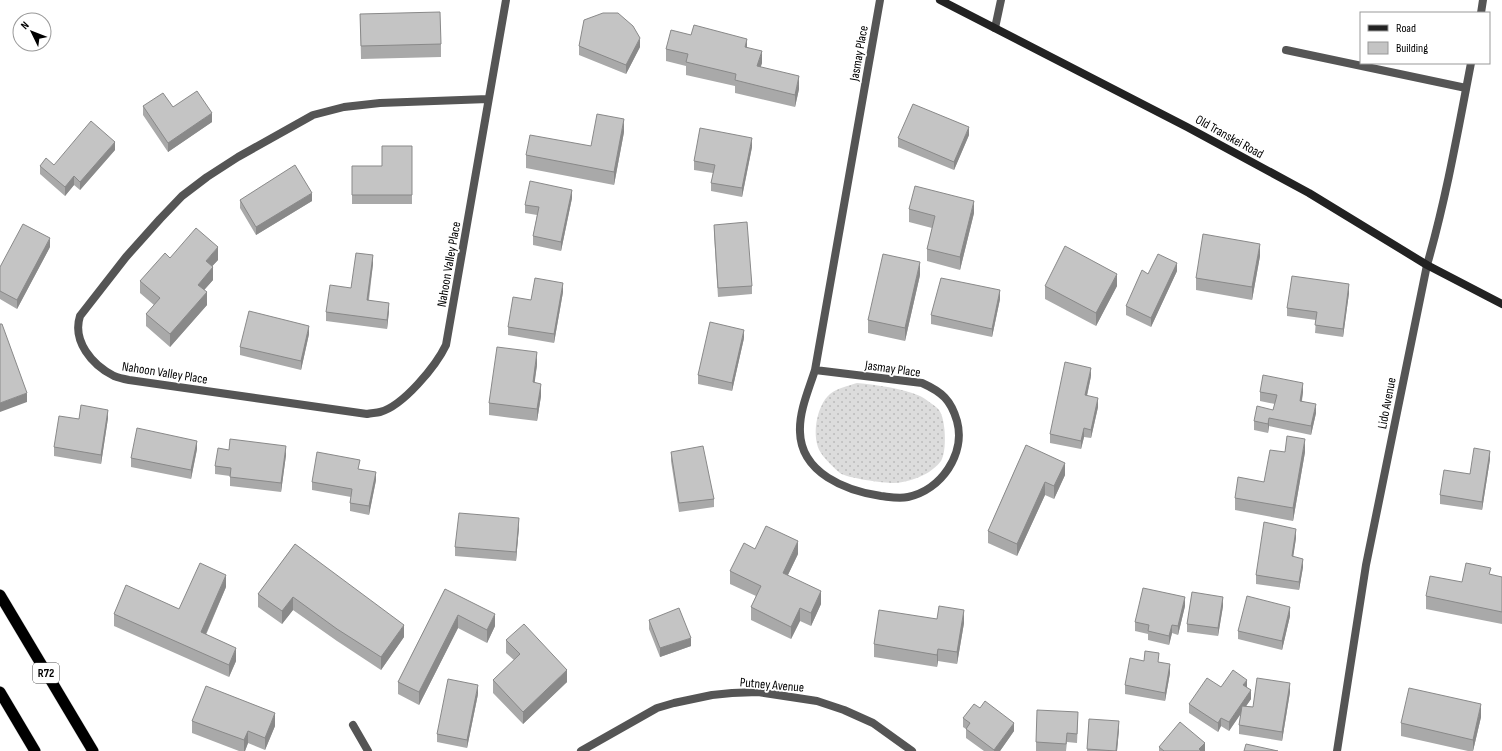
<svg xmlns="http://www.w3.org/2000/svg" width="1502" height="751" viewBox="0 0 1502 751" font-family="'Sofia Sans Condensed',sans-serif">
  <defs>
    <pattern id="grass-dots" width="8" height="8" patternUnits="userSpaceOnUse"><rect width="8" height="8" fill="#dcdcdc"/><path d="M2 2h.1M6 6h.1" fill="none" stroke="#bbb" stroke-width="1.8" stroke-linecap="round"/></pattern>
  </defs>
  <rect width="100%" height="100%" fill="#fff"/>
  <!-- grass -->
  <path fill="url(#grass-dots)" d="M857 383C877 385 902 388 920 396 924 398 937 407 939 410 946 419 947 452 941 461 934 470 925 475 914 479 908 481 900 483 893 483 884 483 846 478 840 473 835 469 824 458 821 453 811 438 816 406 830 394 837 388 848 386 857 383Z"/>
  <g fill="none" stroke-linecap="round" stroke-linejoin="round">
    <defs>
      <path id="trunk" d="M0 595 93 751
        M0 692 35 751"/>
    </defs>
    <!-- trunk casing -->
    <use href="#trunk" stroke="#dbdbdb" stroke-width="12"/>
    <!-- service -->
    <path stroke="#555" stroke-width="8" d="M1286 50 1466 88"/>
    <!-- minor -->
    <path stroke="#555" stroke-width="8" d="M1481 13 1483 0
      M995 28 1001 0
      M488 99 380 103 344 107 313 115 238 157 207 177 182 196 160 219 126 257 80 316C72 341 92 365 114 376 119 378 124 379 129 380L367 414C371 413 376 413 380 412 403 406 436 366 446 345L506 0
      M815 370 922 383C942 392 951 400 957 421 966 454 941 490 908 497 899 499 890 497 881 496 846 491 801 473 800 432 799 411 809 389 815 370L880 0
      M353 725 368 751
      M581 751 657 708 674 703 712 695 732 693 758 692 817 701 844 710 873 723 912 751
      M1337 751 1366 565 1427 265C1446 199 1458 131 1471 63"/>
    <!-- secondary -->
    <path stroke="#222" stroke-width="8" d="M940 0 1187 127 1309 193 1427 265 1502 304"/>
    <!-- trunk -->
    <use href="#trunk" stroke="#000" stroke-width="11"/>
  </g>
  <!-- wall -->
  <path fill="#a9a9a9" d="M360 14 441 44V57L361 59Z
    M579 46 640 47 626 74 579 55Z
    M747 47 762 63 760 67 799 89 795 107 735 93V86L686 75V66L666 61V49Z
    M143 106 173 107 212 122 168 152 143 115Z
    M624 132 614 185 526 168V155L591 146Z
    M969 135 954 170 898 147V138Z
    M412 146V204H352V166H382Z
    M752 147 742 197 711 191V183L713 173 694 170V161Z
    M115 150 80 190 74 185 65 196 40 174V166L54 165Z
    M572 198 561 251 533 245V236L537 215 525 213V205Z
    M240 200 312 201 256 235 240 208Z
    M909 209 974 213 960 270 927 261V249L932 228 909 222Z
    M714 225 752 286V294L718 297 714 234Z
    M50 247 17 309 0 299V267Z
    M1260 256 1252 300 1196 290V278Z
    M218 260 212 266 213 280 204 290 207 305 170 347 146 326V314L154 305 140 293V281Z
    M373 264 369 300 389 311 387 329 326 321V312L351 288Z
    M1177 271 1151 327 1126 315V306L1148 274Z
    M920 275 905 341 868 333V320Z
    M1045 286H1117L1096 326 1045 299Z
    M563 292 554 343 508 335V327L531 300Z
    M1349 293 1343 337 1315 333 1316 320 1287 316V308Z
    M1000 299 992 337 931 324V315Z
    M309 334 301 370 240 355V347Z
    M744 338 732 391 698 384V375Z
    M537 365 534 383 541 396 537 421 489 415V403Z
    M1091 376 1087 396 1098 407 1091 438 1084 437 1081 449 1050 443V434Z
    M1260 392H1303L1302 401 1316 413 1311 435 1269 426 1268 433 1254 430V421L1273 410 1275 404 1260 401Z
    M108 418 101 464 54 456V447L79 419Z
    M1026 445 1065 475 1054 499 1045 495 1017 556 988 543V531Z
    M197 449 191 479 131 467V458Z
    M671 452 714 499V507L679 512 671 461Z
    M1285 452H1305L1293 521 1235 510V498L1264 482Z
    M286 455 281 492 230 486V476L215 474V466Z
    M1490 459 1482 510 1440 504V495Z
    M360 469 376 480 369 515 350 511V503L351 497 312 490V482Z
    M519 527 516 561 455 556V547Z
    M1296 538 1293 556 1303 567 1299 590 1256 584V575Z
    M295 544 404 637 381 670 337 641 293 610 282 624 258 607V594Z
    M798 554 788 575 821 604 811 626 800 621 791 639 751 620V607L756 596 730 584V571Z
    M1491 575 1502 577V624L1426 609V596L1462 582Z
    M226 587 206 635 236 661 229 677 114 626V614L179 609Z
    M445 589 495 626 487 643 458 628 419 705 398 694V682Z
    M1185 606 1178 635 1172 633 1169 645 1148 640V634L1135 631V622Z
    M1223 606 1218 636 1187 632V624Z
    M1290 616 1282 650 1238 639V631Z
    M937 619 964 623 957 664 938 661 937 667 874 657V644Z
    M649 620 691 646 660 657 649 629Z
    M506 640 567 682 523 724 493 693V680L514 660 506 653Z
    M1144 661 1159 662 1170 673 1165 701 1125 694V685Z
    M1221 687 1247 688 1251 699 1246 706 1253 707 1290 692 1282 741 1239 734V725L1241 713 1229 731 1221 726 1218 732 1189 713V704Z
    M478 694 467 748 437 742V734Z
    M980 708 1014 731 1000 751H984L966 738V729L963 727V718Z
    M1481 717 1473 751H1468L1401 736V723Z
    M1089 719 1119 729 1117 751H1087Z
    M1078 720 1077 743 1067 742 1066 751H1036V742Z
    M192 721 275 726 265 750 248 743 245 751H239L192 733Z
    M1159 747 1205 751H1159Z"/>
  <!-- shaded-wall -->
  <path fill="#898989" d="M640 38V47L626 74V65Z
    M747 39V51L745 47Z
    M762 51V63L757 79V66Z
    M799 76V89L795 107V95Z
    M212 113V122L168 152V143Z
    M624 119V132L614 185V172Z
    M969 127V135L954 170V162Z
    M752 138V147L742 197V188Z
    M115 142V150L80 190V182Z
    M74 176V185L65 196V187Z
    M572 190V198L561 251V242Z
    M312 193V201L256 235V227Z
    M974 201V213L960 270V257Z
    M50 238V247L17 309V300Z
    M1260 244V256L1252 300V287Z
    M218 247V260L206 273V261Z
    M373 255V264L367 308V300Z
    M920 262V275L905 341V328Z
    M1177 263V271L1151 327V318Z
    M213 267V280L198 297V285Z
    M1117 274V286L1096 326V313Z
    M563 283V292L554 343V334Z
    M1349 284V293L1343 337V329Z
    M1000 290V299L992 337V329Z
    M207 292V305L170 347V334Z
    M389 303V311L387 329V320Z
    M309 326V334L301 370V361Z
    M744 330V338L732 391V383Z
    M537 352V365L533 395V382Z
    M1091 368V376L1085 404V395Z
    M1303 383V392L1300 410V401Z
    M541 384V396L537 421V409Z
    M27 393V402L0 412V403Z
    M1098 398V407L1091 438V430Z
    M1316 404V413L1311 435V426Z
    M108 410V418L101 464V455Z
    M1269 418V426L1268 433V424Z
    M1084 428V437L1081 449V441Z
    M1305 439V452L1293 521V508Z
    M197 441V449L191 479V470Z
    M286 446V455L281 492V483Z
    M1490 451V459L1482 510V502Z
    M1065 463V475L1054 499V486Z
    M376 472V480L369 515V506Z
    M1045 482V495L1017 556V544Z
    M519 518V527L516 561V552Z
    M1296 529V538L1292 565V556Z
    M798 541V554L783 585V573Z
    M1303 559V567L1299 590V582Z
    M226 575V587L201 645V632Z
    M821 591V604L811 626V613Z
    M293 597V610L282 624V611Z
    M1185 597V606L1178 635V626Z
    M1223 597V606L1218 636V628Z
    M1290 607V616L1282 650V641Z
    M800 608V621L791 639V627Z
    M964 610V623L957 664V652Z
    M495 614V626L487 643V630Z
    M458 615V628L419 705V692Z
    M404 625V637L381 670V657Z
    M1172 625V633L1169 645V636Z
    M691 638V646L660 657V648Z
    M236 648V661L229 677V665Z
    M938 649V661L937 667V655Z
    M1170 664V673L1165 701V693Z
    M567 670V682L523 724V712Z
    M1247 680V688L1243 685Z
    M1290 683V692L1282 741V732Z
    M478 685V694L467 748V740Z
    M1251 690V699L1229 731V722Z
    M1481 704V717L1473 751V740Z
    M275 713V726L265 750V738Z
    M1221 718V726L1218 732V723Z
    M1119 721V729L1117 751H1116Z
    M1014 723V731L1000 751H994V750Z
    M248 731V743L245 751H244V740Z
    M1205 743V751H1199V749Z"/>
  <!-- building -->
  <path fill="#c4c4c4" stroke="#898989" d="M440 12 441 44 361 46 360 14Z
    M603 13H618L633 26 640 38 626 65 579 46 584 20Z
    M694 25 747 39 745 47 762 51 757 66 799 76 795 95 735 80 736 74 686 62 688 54 666 49 671 30 691 35Z
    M197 91 212 113 168 143 143 106 163 93 173 107Z
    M913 104 969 127 954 162 898 138Z
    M597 114 624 119 614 172 526 155 530 135 591 146Z
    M91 121 115 142 80 182 74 176 65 187 40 166 46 158 54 165Z
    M700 128 752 138 742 188 711 183 715 165 694 161Z
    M382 146H412V195H352V166H382Z
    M295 165 312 193 256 227 240 200Z
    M530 181 572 190 561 242 533 236 539 207 525 205Z
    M915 186 974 201 960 257 927 249 935 216 909 209Z
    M747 222 752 286 718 288 714 225Z
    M23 224 50 238 17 300 0 291V267Z
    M196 228 218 247 206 261 213 267 198 285 207 292 170 334 146 314 160 298 140 281 165 253 170 258Z
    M1203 234 1260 244 1252 287 1196 278Z
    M1065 246 1117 274 1096 313 1045 286Z
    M356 253 373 255 367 300 389 303 387 320 326 312 330 285 351 288Z
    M883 254 920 262 905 328 868 320Z
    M1158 254 1177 263 1151 318 1126 306 1142 270 1148 274Z
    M1292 276 1349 284 1343 329 1315 325 1317 312 1287 308Z
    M535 278 563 283 554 334 508 327 513 297 531 300Z
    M941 278 1000 290 992 329 931 315Z
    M249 311 309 326 301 361 240 347Z
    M710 322 744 330 732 383 698 375Z
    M0 324H2L27 393 0 403Z
    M497 347 537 352 533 382 541 384 537 409 489 403Z
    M1065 362 1091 368 1085 395 1098 398 1091 430 1084 428 1081 441 1050 434Z
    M1263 375 1303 383 1300 401 1316 404 1311 426 1269 418 1268 424 1254 421 1257 406 1273 410 1277 395 1260 392Z
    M81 405 108 410 101 455 54 447 59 416 79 419Z
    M137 428 197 441 191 470 131 458Z
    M1287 436 1305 439 1293 508 1235 498 1238 477 1264 482 1270 450 1285 452Z
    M230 439 286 446 281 483 230 477 231 468 215 466 218 448 229 450Z
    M1026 445 1065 463 1054 486 1045 482 1017 544 988 531Z
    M703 446 714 499 679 503 671 452Z
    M1474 448 1490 451 1482 502 1440 495 1444 470 1470 474Z
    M317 452 360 460 358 469 376 472 369 506 350 503 352 489 312 482Z
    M459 513 519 518 516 552 455 547Z
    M1264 522 1296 529 1292 556 1303 559 1299 582 1256 575Z
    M766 526 798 541 783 573 821 591 811 613 800 608 791 627 751 607 761 586 730 571 744 543 755 549Z
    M295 544 404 625 381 657 337 629 293 597 282 611 258 594Z
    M200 563 226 575 201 632 236 648 229 665 114 614 126 585 179 609Z
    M1466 563 1491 568 1489 574 1502 577V612L1426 596 1430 576 1462 582Z
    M1143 588 1185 597 1178 626 1172 625 1169 636 1148 631 1149 625 1135 622Z
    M445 589 495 614 487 630 458 615 419 692 398 682Z
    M1192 592 1223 597 1218 628 1187 624Z
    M1247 596 1290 607 1282 641 1238 631Z
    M939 606 964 610 957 652 938 649 937 655 874 644 879 610 937 619Z
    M679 608 691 638 660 648 649 620Z
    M524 624 567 670 523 712 493 680 520 654 506 640Z
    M1145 651 1159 653 1158 662 1170 664 1165 693 1125 685 1130 658 1144 661Z
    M1233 670 1247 680 1243 685 1251 690 1229 722 1221 718 1218 723 1189 704 1207 678 1221 687Z
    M1257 678 1290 683 1282 732 1239 725 1242 706 1253 707Z
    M448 679 478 685 467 740 437 734Z
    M206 686 275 713 265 738 248 731 244 740 192 721Z
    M1409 688 1481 704 1473 740 1401 723Z
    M985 701 1014 723 994 750 966 729 970 723 963 718 974 704 980 708Z
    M1037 710 1078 712 1077 734 1067 733 1066 744 1036 742Z
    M1089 719 1119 721 1116 751 1087 749Z
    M1180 722 1205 743 1199 749 1201 751H1164L1159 747Z
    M1246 744 1278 751H1244Z"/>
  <g text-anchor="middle" stroke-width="3.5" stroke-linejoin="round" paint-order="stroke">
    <!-- shield labels -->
    <rect fill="#fff" stroke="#4c4c4c" stroke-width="1" x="33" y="663" width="26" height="20" rx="3"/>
    <g font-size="12" font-weight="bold" fill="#000">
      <text x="46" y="677">R72</text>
    </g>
    <!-- street labels -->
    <g font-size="13" fill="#000" stroke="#fff">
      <text transform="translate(858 53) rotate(-80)" y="5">Jasmay Place</text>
      <text transform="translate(1230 136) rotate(29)" y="5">Old Transkei Road</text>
      <text transform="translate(448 264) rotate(-80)" y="5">Nahoon Valley Place</text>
      <text transform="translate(893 368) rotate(8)" y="5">Jasmay Place</text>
      <text transform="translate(165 372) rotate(9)" y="5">Nahoon Valley Place</text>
      <text transform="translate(1386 403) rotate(-79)" y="5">Lido Avenue</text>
      <text transform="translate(772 684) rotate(5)" y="5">Putney Avenue</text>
    </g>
  </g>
  <!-- legend -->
  <rect x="1360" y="12" width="130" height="52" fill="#ffffff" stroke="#999999"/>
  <rect x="1368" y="25" width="20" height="6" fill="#222222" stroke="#999999"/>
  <text x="1396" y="32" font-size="12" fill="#000000">Road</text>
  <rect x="1368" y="42" width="20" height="12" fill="#c4c4c4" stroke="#999999"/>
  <text x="1396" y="52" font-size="12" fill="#000000">Building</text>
  <!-- north arrow -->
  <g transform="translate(32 32) rotate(313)"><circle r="19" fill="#ffffff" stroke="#999999"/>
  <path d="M0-3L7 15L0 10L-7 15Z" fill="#000000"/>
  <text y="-6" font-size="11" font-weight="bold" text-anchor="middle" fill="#000000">N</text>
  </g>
</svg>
